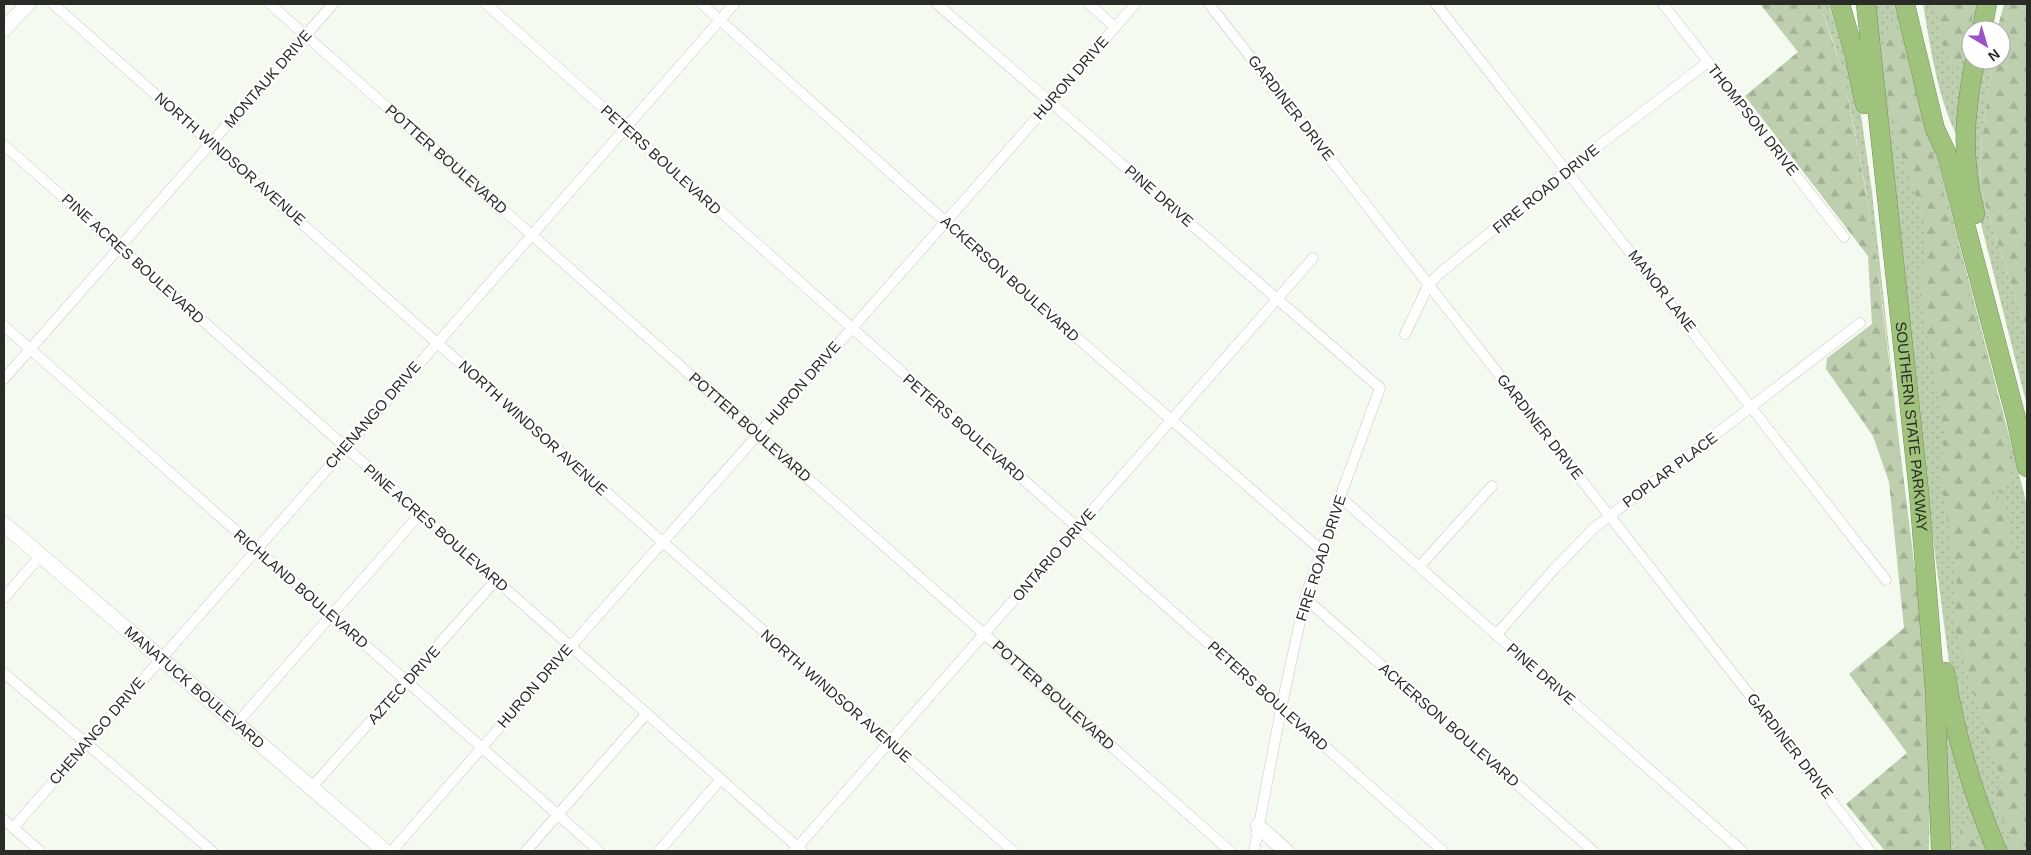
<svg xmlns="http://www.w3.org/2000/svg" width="2031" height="855" viewBox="0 0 2031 855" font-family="Helvetica,sans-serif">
  <defs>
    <pattern id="grass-dots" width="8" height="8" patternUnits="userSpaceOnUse" patternTransform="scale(1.25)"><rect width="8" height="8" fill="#bdcfae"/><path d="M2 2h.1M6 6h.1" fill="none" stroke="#a2b296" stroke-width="1.8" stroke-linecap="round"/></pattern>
    <pattern id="forest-firs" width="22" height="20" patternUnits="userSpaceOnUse" patternTransform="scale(1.25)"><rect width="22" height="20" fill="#bdcfae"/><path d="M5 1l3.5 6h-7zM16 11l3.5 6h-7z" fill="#a2b296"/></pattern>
  </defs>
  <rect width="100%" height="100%" fill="#f4faef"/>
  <!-- grass -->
  <path fill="url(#grass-dots)" d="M1820 4H1829L1860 108 1872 192 1900 449C1885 323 1872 196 1842 73 1837 49 1827 26 1820 4Z
    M1873 4H1899L1930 131 2027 505V851H2004L1978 784 1952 686 1927 492Z
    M1923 4H1981L1976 30H1971V51L1962 94 1958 138C1937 97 1931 49 1923 4Z
    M1980 60H1993L1982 135 1980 188 2027 334V406L1972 188 1969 126Z
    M1946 724 1992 851H1950Z"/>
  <!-- forest -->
  <path fill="url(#forest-firs)" d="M1760 4H1820L1842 70 1859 153 1874 239 1923 635 1930 784 1929 851H1885L1846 804 1907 753 1849 674 1904 628 1889 482 1873 436 1826 369 1827 358 1872 324 1868 256 1745 96 1798 52Z
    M1936 4H1974L1968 48 1954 73 1940 38Z
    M2004 4H2027V334L1980 188 1982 135 1993 60H2001V30H1997Z
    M1892 18 1900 37 1929 140 2013 460 2011 478 2002 493 1990 491 1982 495 2005 503C2009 530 2013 556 2027 579V851H2014L1994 796 2003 784 1984 728 1952 618 1957 584 1941 481 1944 431 1920 295 1927 229 1899 149 1880 56Z
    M1971 821 1977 842 1981 851H1962L1960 830Z"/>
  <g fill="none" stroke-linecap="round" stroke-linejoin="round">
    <defs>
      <g id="street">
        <path d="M53 4 1013 851"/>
        <path id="s1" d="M270 4 1230 851"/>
        <path d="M486 4 1443 851"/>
        <path d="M702 4 1006 276 1321 550"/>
        <path d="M937 4 1380 388 1340 497 1305 598 1281 709 1254 851"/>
        <path d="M1089 4 1115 27"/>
        <path d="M1209 4 1760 708 1870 851"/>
        <path d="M1436 4 1886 580"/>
        <path d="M1663 4 1844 237"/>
        <path d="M4 145 802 851"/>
        <path d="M4 326 599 851"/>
        <path d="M1405 334 1429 284 1440 273 1567 170 1708 62"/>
        <path d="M4 379 333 4"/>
        <path d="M1340 497 1742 851"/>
        <path d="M1420 566 1492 486"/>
        <path d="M4 598 41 555"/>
        <path d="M1305 598 1593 851"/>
        <path d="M1496 635 1555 568 1594 528 1860 323"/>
        <path d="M4 673 212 851"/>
        <path d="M237 723 420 514"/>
        <path d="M311 788 496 580"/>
        <path d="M4 820 40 851"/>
        <path d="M13 828 734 4"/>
        <path d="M392 851C637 567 891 289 1135 4"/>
        <path d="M526 851 647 713"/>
        <path d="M659 851 721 779"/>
        <path d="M794 851 1313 258"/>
      </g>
      <g id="secondary">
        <path d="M4 29 28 4"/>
        <path id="s2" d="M4 524 385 851"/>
        <path d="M1258 826 1286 851"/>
      </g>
      <g id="highway">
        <path d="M1840 4 1854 53 1865 104"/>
        <path id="s3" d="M1866 4 1919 493 1935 690 1941 851"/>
        <path d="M1905 4 1935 129 1946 152 2016 418 2027 467"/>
        <path d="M1982 30 1987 4"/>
        <path d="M1975 214C1961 158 1964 116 1975 60"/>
        <path d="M1945 672C1955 734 1973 794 1997 851"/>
      </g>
    </defs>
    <!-- street casing -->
    <use href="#street" stroke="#c6cbc1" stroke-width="11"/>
    <!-- secondary casing -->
    <use href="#secondary" stroke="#c6cbc1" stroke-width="16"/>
    <!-- highway casing -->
    <use href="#highway" stroke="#768e5e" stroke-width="20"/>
    <!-- street -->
    <use href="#street" stroke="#fff" stroke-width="10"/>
    <!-- secondary -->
    <use href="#secondary" stroke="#fff" stroke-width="15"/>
    <!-- highway -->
    <use href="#highway" stroke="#9fc37c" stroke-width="19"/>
  </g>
  <g text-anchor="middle" stroke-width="4.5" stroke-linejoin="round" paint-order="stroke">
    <!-- street labels -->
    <g font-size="15" fill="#292b27" stroke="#fff">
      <text transform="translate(1071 78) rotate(-49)" y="5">HURON DRIVE</text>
      <text transform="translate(268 79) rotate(-49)" y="5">MONTAUK DRIVE</text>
      <text transform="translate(1291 108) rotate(52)" y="5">GARDINER DRIVE</text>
      <text transform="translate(1753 120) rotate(52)" y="5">THOMPSON DRIVE</text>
      <text transform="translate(230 159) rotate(41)" y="5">NORTH WINDSOR AVENUE</text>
      <text dy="5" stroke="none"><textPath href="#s1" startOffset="235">POTTER BOULEVARD</textPath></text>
      <text transform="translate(661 160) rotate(42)" y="5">PETERS BOULEVARD</text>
      <text transform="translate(1546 189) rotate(-39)" y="5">FIRE ROAD DRIVE</text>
      <text transform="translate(1159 196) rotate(41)" y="5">PINE DRIVE</text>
      <text transform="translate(133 259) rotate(42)" y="5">PINE ACRES BOULEVARD</text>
      <text transform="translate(1010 279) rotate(42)" y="5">ACKERSON BOULEVARD</text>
      <text transform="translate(1662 291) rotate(52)" y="5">MANOR LANE</text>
      <text transform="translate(803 383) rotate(-49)" y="5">HURON DRIVE</text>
      <text transform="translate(373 415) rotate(-49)" y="5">CHENANGO DRIVE</text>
      <text transform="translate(1540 427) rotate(52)" y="5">GARDINER DRIVE</text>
      <text dy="5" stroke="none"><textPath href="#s3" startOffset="425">SOUTHERN STATE PARKWAY</textPath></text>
      <text transform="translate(533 428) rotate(42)" y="5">NORTH WINDSOR AVENUE</text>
      <text dy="5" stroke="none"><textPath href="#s1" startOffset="640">POTTER BOULEVARD</textPath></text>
      <text transform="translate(964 428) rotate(41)" y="5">PETERS BOULEVARD</text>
      <text transform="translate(1670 470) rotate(-37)" y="5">POPLAR PLACE</text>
      <text transform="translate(436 528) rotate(41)" y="5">PINE ACRES BOULEVARD</text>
      <text transform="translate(1054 555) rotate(-49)" y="5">ONTARIO DRIVE</text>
      <text transform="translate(1321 558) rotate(-72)" y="5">FIRE ROAD DRIVE</text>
      <text transform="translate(301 589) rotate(41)" y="5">RICHLAND BOULEVARD</text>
      <text transform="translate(1541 674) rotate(41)" y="5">PINE DRIVE</text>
      <text transform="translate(404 685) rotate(-48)" y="5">AZTEC DRIVE</text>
      <text transform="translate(535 686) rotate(-49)" y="5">HURON DRIVE</text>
      <text dy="5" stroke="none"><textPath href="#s2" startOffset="251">MANATUCK BOULEVARD</textPath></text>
      <text transform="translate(836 696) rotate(41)" y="5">NORTH WINDSOR AVENUE</text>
      <text dy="5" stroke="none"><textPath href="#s1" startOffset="1045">POTTER BOULEVARD</textPath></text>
      <text transform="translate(1268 696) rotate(42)" y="5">PETERS BOULEVARD</text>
      <text transform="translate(1449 725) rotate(41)" y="5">ACKERSON BOULEVARD</text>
      <text transform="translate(97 731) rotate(-49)" y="5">CHENANGO DRIVE</text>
      <text transform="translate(1790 746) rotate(52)" y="5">GARDINER DRIVE</text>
    </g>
  </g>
  <!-- border -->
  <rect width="2031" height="855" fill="none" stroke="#292b27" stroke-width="10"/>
  <!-- north arrow -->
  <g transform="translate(1986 45) rotate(142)"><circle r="24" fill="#ffffff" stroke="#a9aaa9"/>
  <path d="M0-4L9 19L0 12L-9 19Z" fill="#9a53c6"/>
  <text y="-8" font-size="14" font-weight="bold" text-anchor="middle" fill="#292b27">N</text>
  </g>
</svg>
